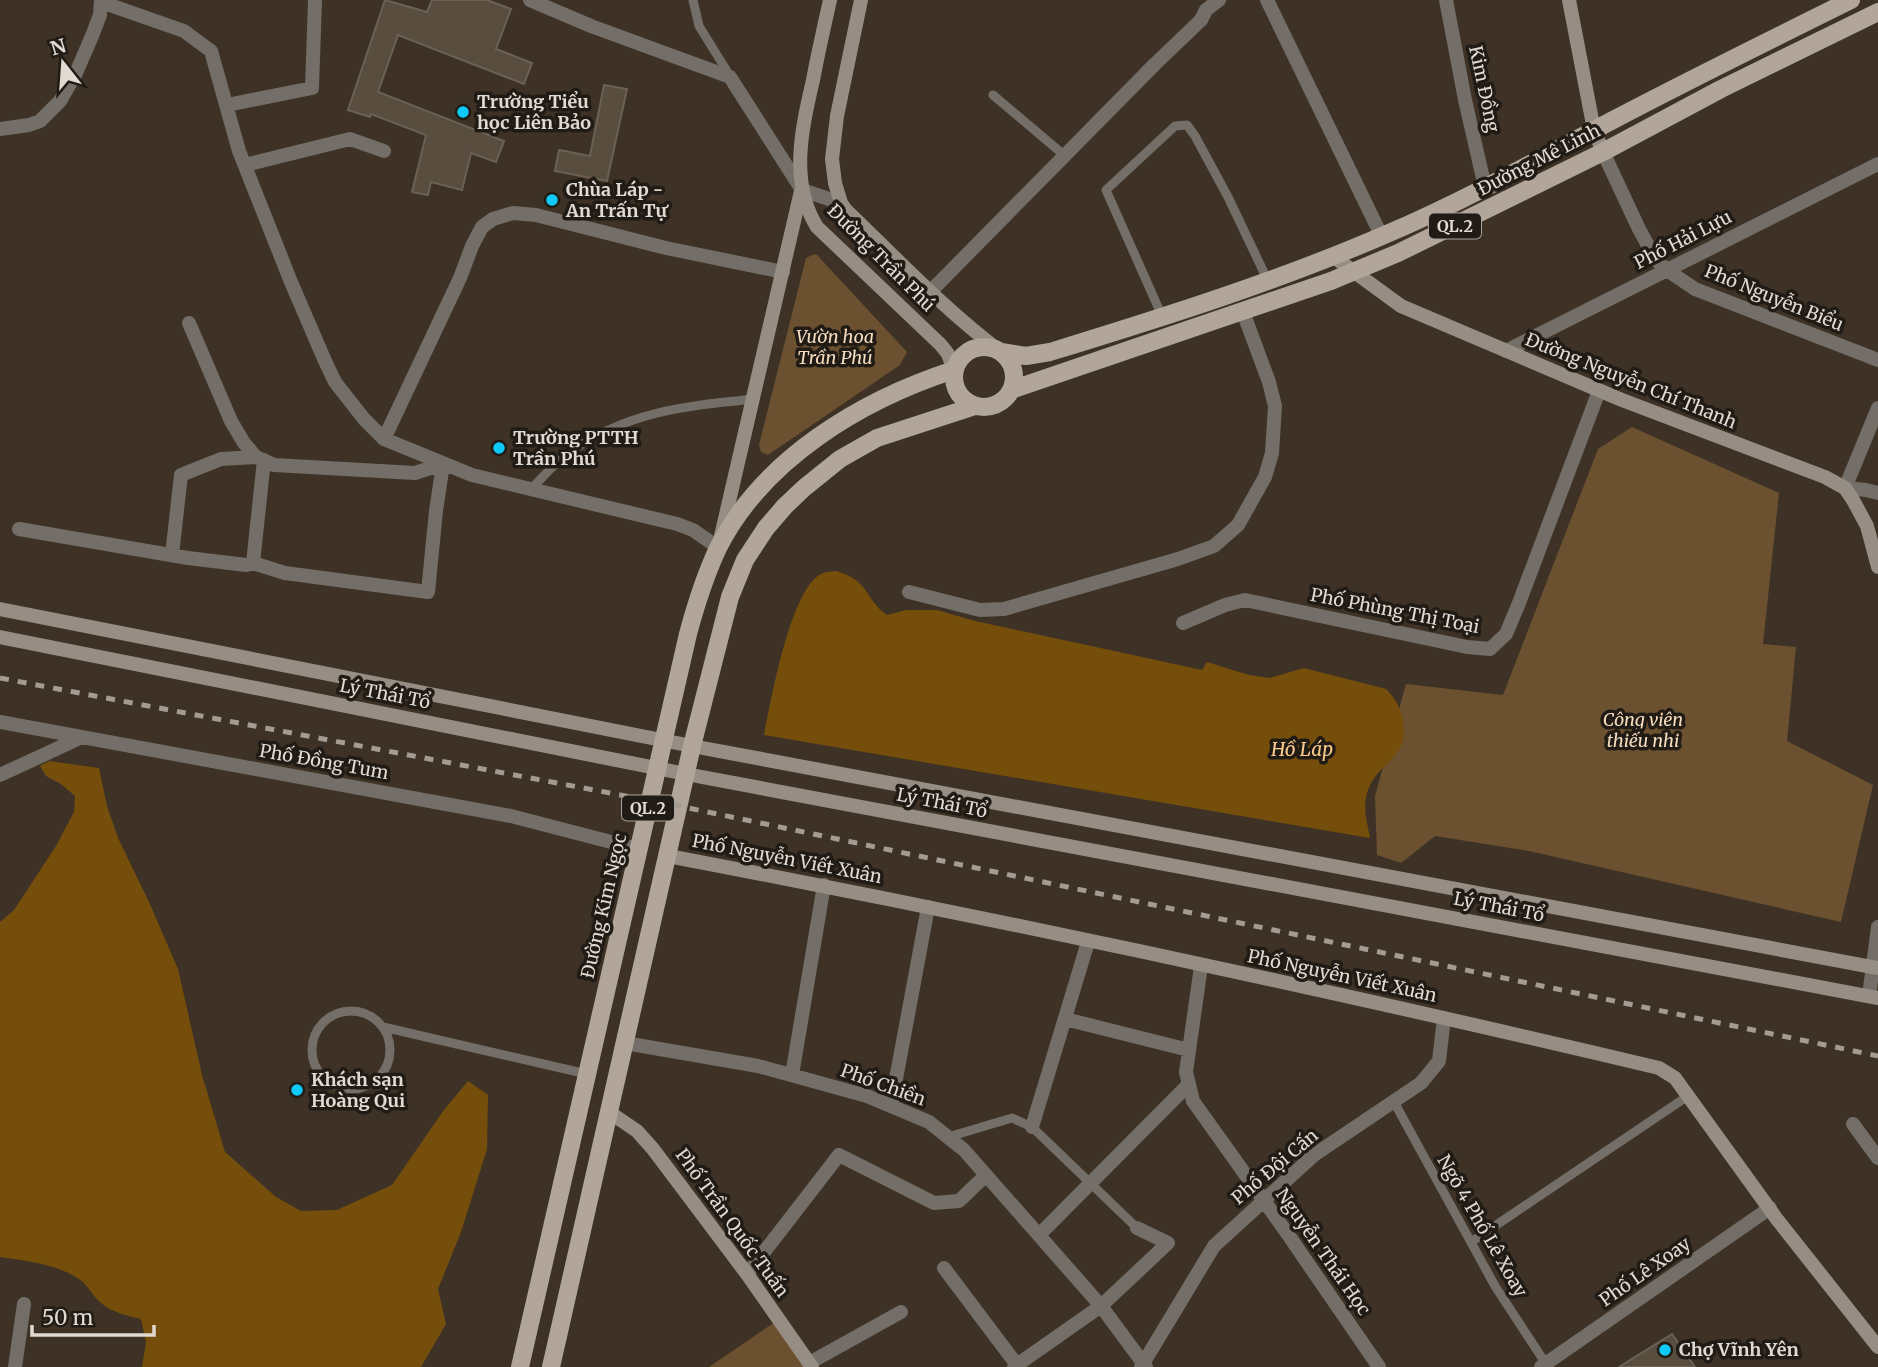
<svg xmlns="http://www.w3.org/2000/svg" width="1878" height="1367" viewBox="0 0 1878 1367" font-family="Merriweather,serif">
  <rect width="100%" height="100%" fill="#3d3225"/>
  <!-- green -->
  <path fill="#6b5130" d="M814 254 817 255 907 352 900 365 768 455 761 452 759 445 806 258Z
    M1632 427 1779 493 1763 644 1796 647 1787 741 1873 785 1841 922 1529 851 1435 836 1401 863 1377 855 1375 796 1406 684 1503 695 1598 449Z
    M775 1322 806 1367H709Z"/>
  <!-- water -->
  <path fill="#764e0c" d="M836 571C871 581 864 599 887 615L906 610H937L975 621 1202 670 1207 662 1249 675 1270 678 1304 668 1386 689C1395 698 1402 709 1403 722 1409 760 1379 760 1368 790 1362 807 1367 822 1370 838L764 735C771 701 790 590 821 574 825 571 831 572 836 571Z
    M49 761 99 768 107 806 118 838 149 902 178 969 202 1075 225 1152 276 1197 301 1211 337 1210 392 1185 444 1110 468 1081 488 1095 487 1149 461 1232 438 1289 446 1324 421 1367H142L146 1342 141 1319C127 1316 112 1312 101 1303 94 1297 89 1288 83 1282 60 1264 28 1261 0 1257V922L14 910 56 846 74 812 75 796 61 784 46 776 40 766Z"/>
  <!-- building -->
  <path fill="#584d3f" stroke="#6c6152" stroke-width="2" d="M385 0 427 12 432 0H487L511 9 496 49 532 63 524 84 398 35 378 92 504 141 496 162 471 153 462 190 431 182 428 195 412 192 426 135 371 114 370 117 348 110Z
    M604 85 627 89 607 181 555 171 559 150 590 156Z
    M1672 1334 1695 1367H1619Z"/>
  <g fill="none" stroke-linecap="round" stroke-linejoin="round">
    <!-- lane -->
    <path stroke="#736e67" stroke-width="9" d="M693 0 699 26 730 76
      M993 95 1064 155
      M1162 316 1106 190 1175 126 1187 125 1195 136 1228 197 1268 281
      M531 489C542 478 553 465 566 455 624 412 684 406 754 399
      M312 1050a39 39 0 1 1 78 0a39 39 0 1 1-78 0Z
      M383 1027 587 1074
      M1394 1102 1495 1286 1546 1364
      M948 1137 1012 1118 1032 1127 1137 1228
      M1471 1242 1688 1096"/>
    <!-- street -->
    <path stroke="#736e67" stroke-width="14" d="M530 0 591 26 730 77 802 190 841 203
      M1267 0 1382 237
      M1446 0 1465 100 1485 187
      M101 2 184 31 211 51 239 151 291 282 325 361 335 382 364 419 384 439 472 475 677 524 693 530 719 548
      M227 105 312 88 315 0
      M0 129 29 125 40 121 60 101 76 73 92 36 100 15 101 0
      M1603 152 1639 229 1656 260 1667 270 1695 289 1878 360
      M245 165 350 139 384 151
      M930 292 1155 64 1201 20 1206 10 1219 0
      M189 323 231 421 244 443 256 457 274 465 415 473 443 464 436 511 428 592 285 573 253 563 264 460
      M1506 351 1878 164
      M1878 408 1845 488 1866 490 1878 493
      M384 439 460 278 472 246 482 227 493 219 513 213 536 215 666 248 783 272
      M19 529 188 558 246 565 253 563
      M172 555 181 475 221 459 256 457
      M909 592 980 610 1004 609 1178 559 1214 546 1238 525 1265 477 1272 453 1275 406 1269 382 1243 312
      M1183 623 1225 605 1245 600 1467 647 1490 649 1506 634 1519 603 1599 391
      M0 722 511 816 638 849
      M0 775 82 737
      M1201 966 1186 1072 1193 1101 1287 1233 1379 1367
      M1869 996 1878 927
      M1065 1019 1189 1050
      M625 1043 758 1066 867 1096 929 1122 964 1150 1101 1306 1146 1367
      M792 1075 824 885
      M891 1106 928 907
      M1853 1124 1878 1158
      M1032 1127 1088 942
      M1039 1235 1189 1084
      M944 1268 1017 1365
      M747 1274 839 1155 934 1203 959 1201 986 1175
      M809 1363 901 1312
      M15 1367 24 1304
      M1014 1367 1101 1306 1168 1243 1137 1228
      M1141 1367 1214 1246 1314 1155 1421 1083 1439 1061 1444 1018
      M1541 1367 1770 1208"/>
    <!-- secondary -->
    <path stroke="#968e84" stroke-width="14" d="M830 0C824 27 818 53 813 80 802 128 789 182 817 227L941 345 948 354 954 370
      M861 0 837 116 832 159 835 183 841 203 846 210C897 259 945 310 1001 352
      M1569 0 1594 130 1603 152
      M1334 257 1401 306 1622 400 1825 477 1845 488 1853 500 1867 526 1878 567
      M721 536 801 191
      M0 609 692 746 1878 968
      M0 637 686 774 1878 998
      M668 856C999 919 1330 990 1659 1068L1675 1078 1776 1218 1878 1347
      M609 1112 637 1131 653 1149 747 1274 812 1367"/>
    <!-- primary -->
    <path stroke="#b1a699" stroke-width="18" d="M954 377a30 30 0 1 1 60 0a30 30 0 1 1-60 0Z
      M1001 352 1026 356 1050 352C1164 317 1279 281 1389 233 1466 200 1541 158 1615 119 1693 78 1772 39 1851 0
      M1011 390 1331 281 1398 253 1603 152 1721 89 1878 12
      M520 1367 688 634C696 604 705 576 718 548 763 459 861 400 954 370
      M551 1367 692 746 730 597 745 560 766 528 785 506 804 488 840 459 877 438 975 406"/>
    <!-- rail -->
    <path stroke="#a49c92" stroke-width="5" stroke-dasharray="9 9" stroke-linecap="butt" d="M0 678 679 806 1878 1056"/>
  </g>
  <!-- markers -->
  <g fill="#0dcafa" stroke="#201b15" stroke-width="2.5">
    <circle cx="463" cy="112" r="7"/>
    <circle cx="552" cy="200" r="7"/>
    <circle cx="499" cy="448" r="7"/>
    <circle cx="297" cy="1090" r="7"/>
    <circle cx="1665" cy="1350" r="7"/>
  </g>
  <g text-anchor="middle" stroke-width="7" stroke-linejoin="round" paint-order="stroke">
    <!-- shield labels -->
    <g fill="#201b15" stroke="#a7a199" stroke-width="2">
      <rect x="1429" y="213.5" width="52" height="25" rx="5"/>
      <rect x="622" y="795.5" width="52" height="25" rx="5"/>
    </g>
    <g font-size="16" font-weight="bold" fill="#e1dad2">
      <text x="1455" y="232">QL.2</text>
      <text x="648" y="814">QL.2</text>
    </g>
    <!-- street labels -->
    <g font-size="18" fill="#e1dad2" stroke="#201b15">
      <text transform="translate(1484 89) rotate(78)" y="6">Kim Đồng</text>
      <text transform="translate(1539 160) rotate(-27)" y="6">Đường Mê Linh</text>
      <text transform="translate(1683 240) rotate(-27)" y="6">Phố Hải Lựu</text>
      <text transform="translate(881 258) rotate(45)" y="6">Đường Trần Phú</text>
      <text transform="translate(1774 298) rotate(22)" y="6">Phố Nguyễn Biểu</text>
      <text transform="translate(1631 381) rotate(22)" y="6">Đường Nguyễn Chí Thanh</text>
      <text transform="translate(1395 611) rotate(11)" y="6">Phố Phùng Thị Toại</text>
      <text transform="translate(385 694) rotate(11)" y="6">Lý Thái Tổ</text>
      <text transform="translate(324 762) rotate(10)" y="6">Phố Đồng Tum</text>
      <text transform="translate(942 803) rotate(11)" y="6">Lý Thái Tổ</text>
      <text transform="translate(787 859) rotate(11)" y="6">Phố Nguyễn Viết Xuân</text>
      <text transform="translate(604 906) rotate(-77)" y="6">Đường Kim Ngọc</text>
      <text transform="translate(1499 907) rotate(11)" y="6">Lý Thái Tổ</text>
      <text transform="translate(1342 976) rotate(12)" y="6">Phố Nguyễn Viết Xuân</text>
      <text transform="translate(883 1085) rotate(20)" y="6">Phố Chiền</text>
      <text transform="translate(1275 1167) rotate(-40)" y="6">Phố Đội Cấn</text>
      <text transform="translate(732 1223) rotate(54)" y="6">Phố Trần Quốc Tuấn</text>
      <text transform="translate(1482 1226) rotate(60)" y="6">Ngõ 4 Phố Lê Xoay</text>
      <text transform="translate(1323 1252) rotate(55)" y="6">Nguyễn Thái Học</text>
      <text transform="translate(1645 1272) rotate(-35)" y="6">Phố Lê Xoay</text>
    </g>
    <!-- poi labels -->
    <g font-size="18" font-weight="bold" fill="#e1dad2" stroke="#201b15" text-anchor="start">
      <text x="477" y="108">Trường Tiểu<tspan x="477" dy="21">học Liên Bảo</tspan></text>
      <text x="566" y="196">Chùa Láp -<tspan x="566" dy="21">An Trấn Tự</tspan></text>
      <text x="513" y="444">Trường PTTH<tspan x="513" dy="21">Trần Phú</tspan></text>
      <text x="311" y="1086">Khách sạn<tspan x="311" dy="21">Hoàng Qui</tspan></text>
      <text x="1679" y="1356">Chợ Vĩnh Yên</text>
    </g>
    <!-- park labels -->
    <g font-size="18" font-style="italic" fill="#f6ddbf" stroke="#201b15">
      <text x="835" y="343">Vườn hoa<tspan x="835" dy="21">Trần Phú</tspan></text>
      <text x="1643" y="726">Công viên<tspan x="1643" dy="21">thiếu nhi</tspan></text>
    </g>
    <!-- water labels -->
    <g font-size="19" font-style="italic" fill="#fdcc8d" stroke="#201b15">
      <text x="1302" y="756">Hồ Láp</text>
    </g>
  </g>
  <!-- north arrow -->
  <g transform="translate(63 63) rotate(343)" stroke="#201b15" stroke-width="5" paint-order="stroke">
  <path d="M0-5L12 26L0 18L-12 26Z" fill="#e1dad2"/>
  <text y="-10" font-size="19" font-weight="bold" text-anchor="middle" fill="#e1dad2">N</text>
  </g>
  <!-- scale -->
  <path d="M32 1325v10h122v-10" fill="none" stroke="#e1dad2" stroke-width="3.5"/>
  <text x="42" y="1325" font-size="21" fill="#e1dad2" stroke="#201b15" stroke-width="5" paint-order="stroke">50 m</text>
</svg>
